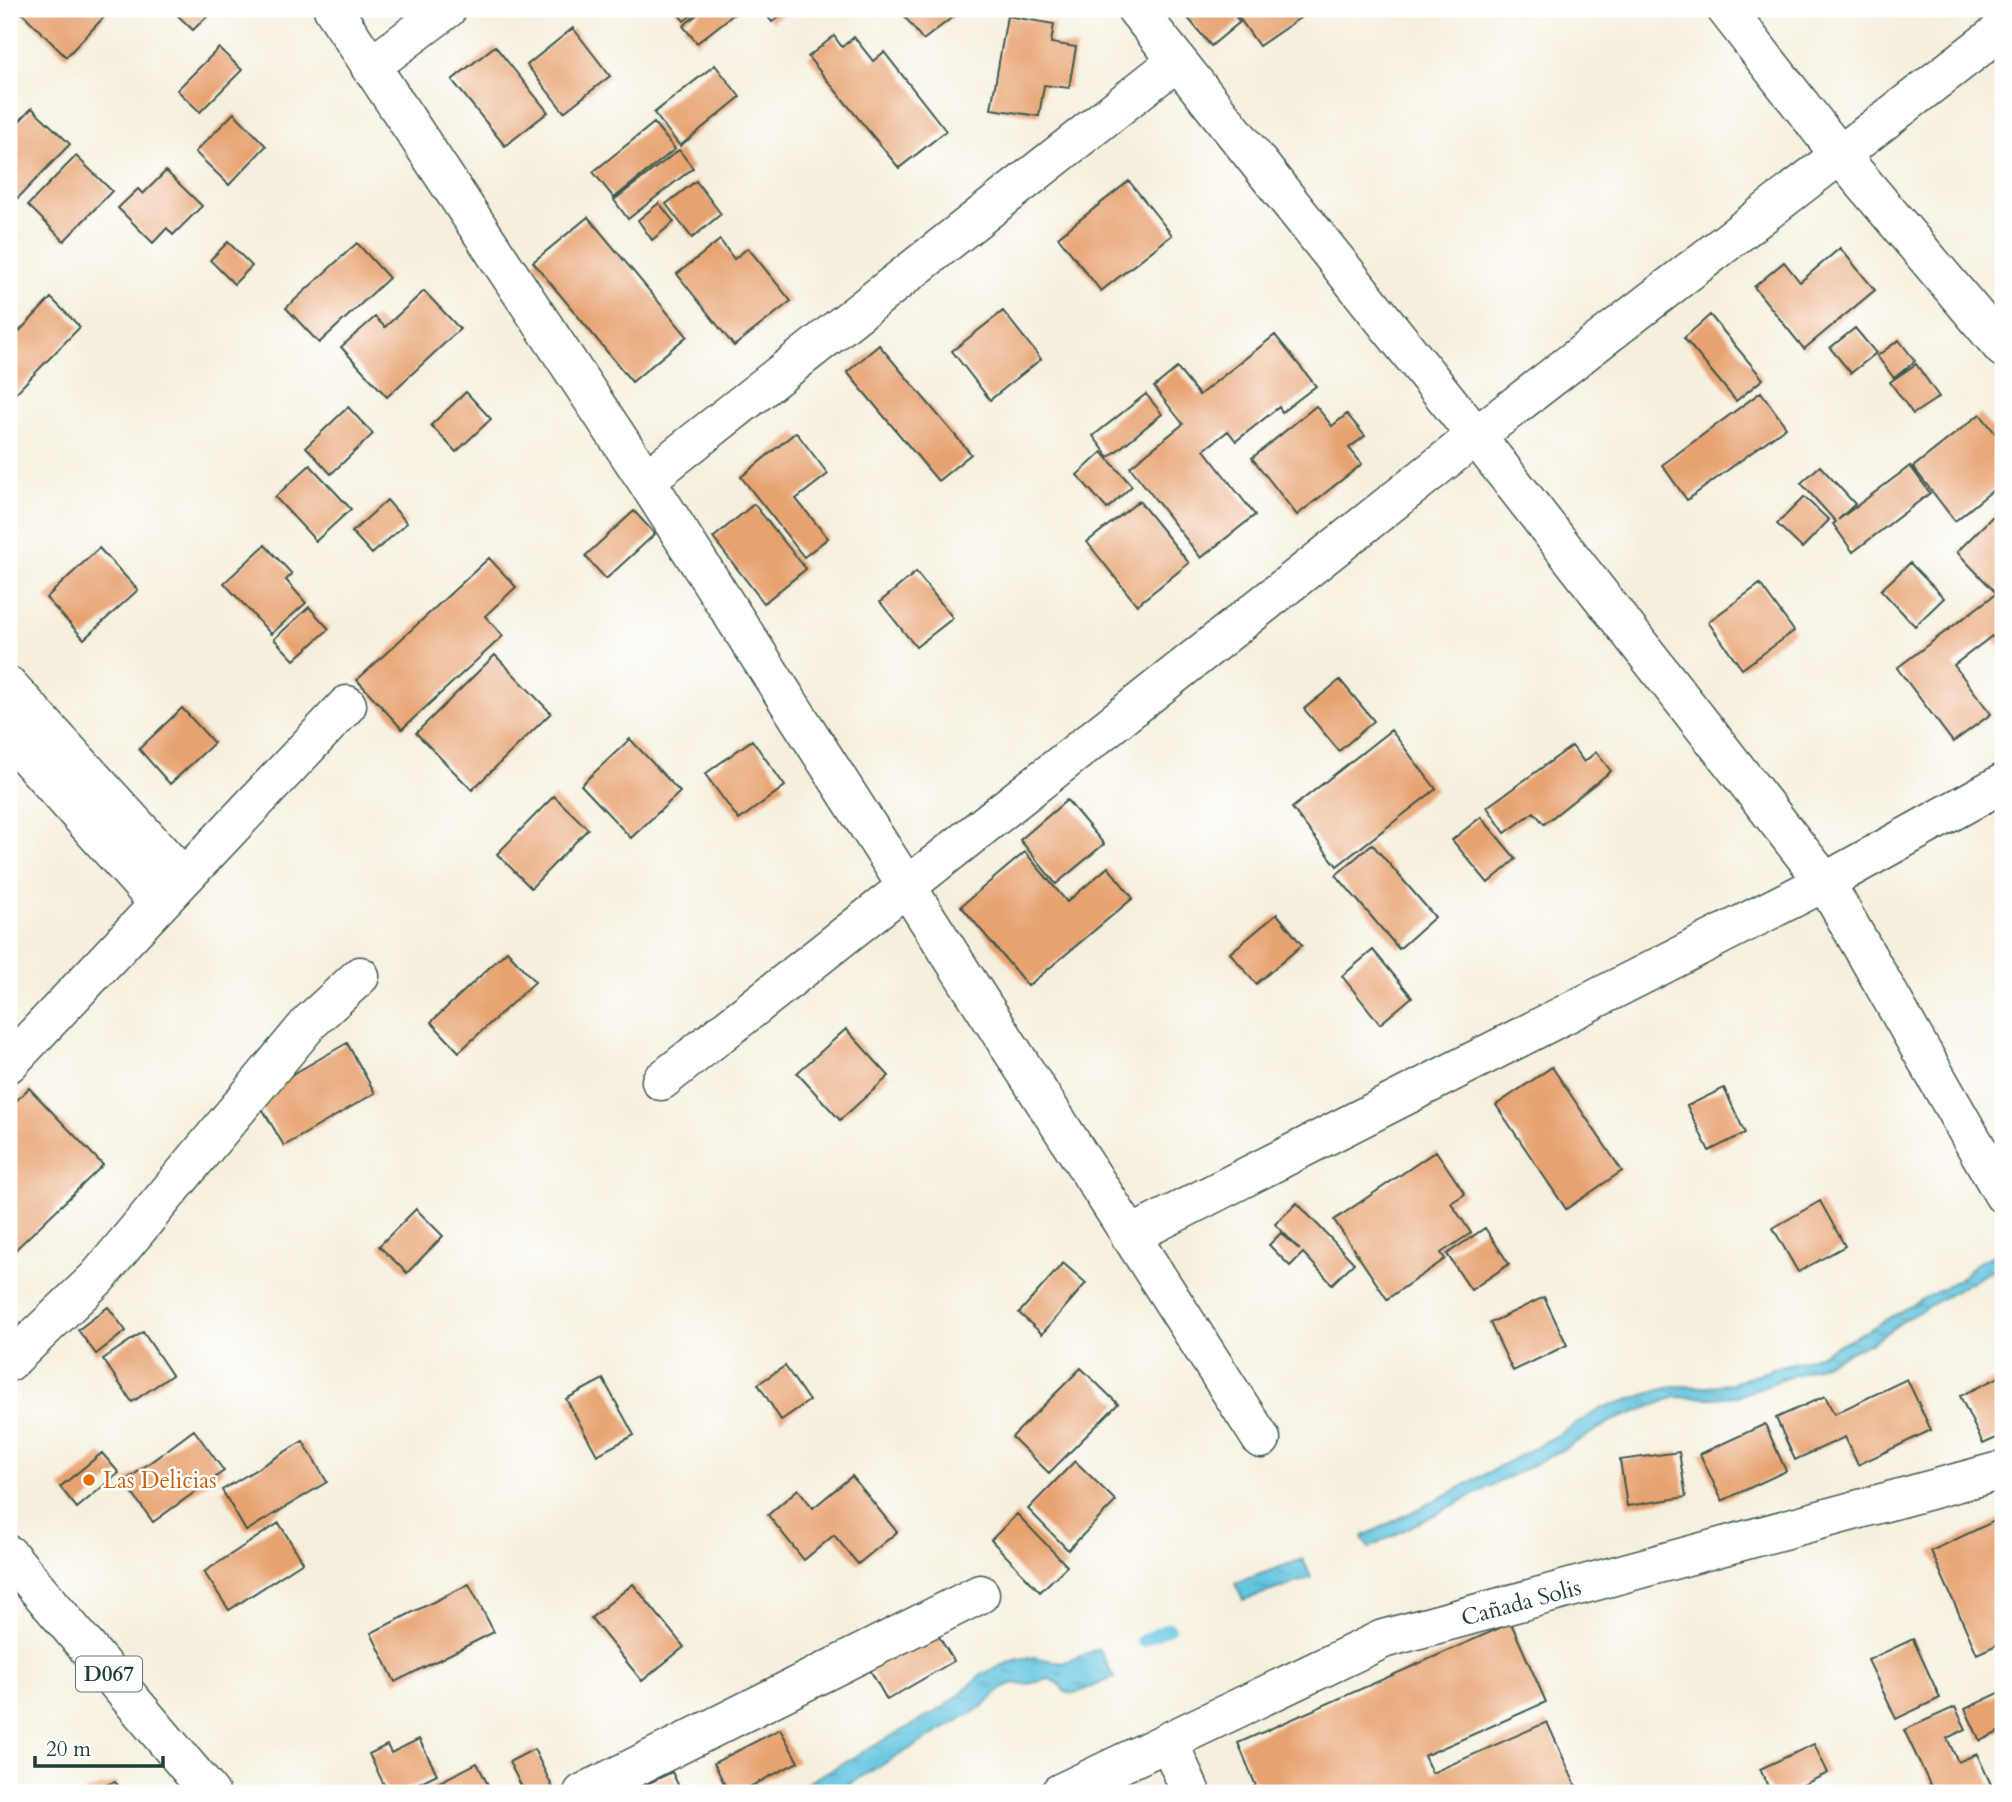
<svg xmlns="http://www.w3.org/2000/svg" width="2012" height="1802" viewBox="0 0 2012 1802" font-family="Cardo,serif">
  <defs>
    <pattern id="water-ripples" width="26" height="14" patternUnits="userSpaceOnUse" patternTransform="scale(1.75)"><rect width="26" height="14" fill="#62c5e0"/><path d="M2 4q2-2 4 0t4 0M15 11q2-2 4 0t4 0" fill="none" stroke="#50a1b6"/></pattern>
  </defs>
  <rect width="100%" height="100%" fill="#fff"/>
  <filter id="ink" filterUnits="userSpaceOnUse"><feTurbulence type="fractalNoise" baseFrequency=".0143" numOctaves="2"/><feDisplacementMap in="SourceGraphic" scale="14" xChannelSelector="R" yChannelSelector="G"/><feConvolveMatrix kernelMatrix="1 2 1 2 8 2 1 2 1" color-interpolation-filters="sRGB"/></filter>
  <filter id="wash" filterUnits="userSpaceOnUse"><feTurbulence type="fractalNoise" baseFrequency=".00686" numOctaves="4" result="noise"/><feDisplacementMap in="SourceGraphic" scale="28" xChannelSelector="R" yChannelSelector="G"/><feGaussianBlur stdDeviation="1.57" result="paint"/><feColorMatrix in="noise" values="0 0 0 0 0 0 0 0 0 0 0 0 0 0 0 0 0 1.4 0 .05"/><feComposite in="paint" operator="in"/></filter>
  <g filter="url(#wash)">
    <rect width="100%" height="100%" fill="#f5efdd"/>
    <!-- water -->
    <path fill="url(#water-ripples)" stroke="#40818a" stroke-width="2" d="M2003 1250V1266L1987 1273 1908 1318 1872 1342 1817 1367 1737 1396 1713 1398 1676 1397 1612 1421 1566 1448 1369 1548 1362 1537 1452 1492 1558 1435 1602 1408 1673 1386 1707 1387 1734 1383 1773 1368 1812 1358 1864 1332 1959 1279 1976 1264Z
      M1303 1559 1311 1578 1243 1600 1235 1583Z
      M1099 1649 1114 1678 1074 1694 1065 1692 1058 1683 1050 1679 1024 1685 1014 1683 1004 1687 982 1707 833 1793H789L944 1707 982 1674 1015 1660 1035 1657 1062 1663Z"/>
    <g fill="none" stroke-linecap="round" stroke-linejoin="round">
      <!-- stream -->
      <path stroke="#62c5e0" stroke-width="12" d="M1142 1641 1169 1628"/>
    </g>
    <g id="blocks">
      <!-- building -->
      <path fill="#e7a270" d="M22 9H99L106 15 66 57 20 11Z
        M171 9H215L193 30Z
        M674 9H700L684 21Z
        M704 9H736L738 11 697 43 683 26Z
        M762 9H789L772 22Z
        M899 9H963L923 40Z
        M1187 9H1229L1240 22 1211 46 1183 12Z
        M1233 9H1313L1259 46Z
        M1007 16 1054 24 1051 43 1076 47 1069 88 1044 85 1039 116 991 109Z
        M573 28 610 76 564 112 527 65Z
        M834 36 842 47 854 37 873 61 884 52 946 131 899 168 808 57Z
        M495 46 548 112 505 146 452 80Z
        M219 48 242 70 200 112 177 90Z
        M715 65 740 97 680 146 654 113Z
        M32 108 70 144 18 198 9 188V132Z
        M234 113 266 146 229 185 195 152Z
        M654 123 675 149 614 198 593 172Z
        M679 150 693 168 628 219 614 200Z
        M76 156 112 191 64 241 28 205Z
        M166 171 202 206 173 235 167 228 153 243 118 208 138 189 143 194Z
        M696 181 721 214 692 238 666 204Z
        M1129 181 1172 235 1101 291 1058 237Z
        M659 203 674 222 652 240 638 220Z
        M588 217 687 336 632 382 533 262Z
        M720 240 734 259 748 248 791 301 734 346 677 274Z
        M228 242 252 266 234 284 210 260Z
        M357 243 389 278 319 343 286 308Z
        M1840 248 1875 290 1804 349 1754 287 1784 262 1800 282Z
        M424 291 460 329 387 397 341 347 375 317 385 327Z
        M51 298 80 327 9 400V342Z
        M1003 311 1041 359 990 400 952 351Z
        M1710 315 1763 379 1736 401 1684 338Z
        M1855 328 1876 353 1851 373 1830 348Z
        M1275 335 1316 386 1282 412 1279 407 1236 441 1228 431 1204 450 1255 515 1201 558 1130 467 1183 424 1154 387 1177 368 1199 395Z
        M1899 340 1915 361 1894 378 1877 356Z
        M879 345 971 454 938 481 847 372Z
        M1916 364 1939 397 1913 414 1890 382Z
        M466 392 491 419 456 452 431 425Z
        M1761 392 1786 427 1687 500 1662 465Z
        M1146 394 1162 414 1109 457 1093 436Z
        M1316 406 1332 426 1347 414 1365 436 1349 448 1362 464 1297 515 1252 458Z
        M348 407 373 434 331 474 306 447Z
        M1980 414 2003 443V482L1955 521 1913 467Z
        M796 432 828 474 796 499 828 538 804 557 741 477Z
        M1102 452 1132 486 1107 509 1077 475Z
        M310 465 351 509 316 541 275 497Z
        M1820 466 1855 504 1838 520 1910 466 1930 493 1853 552 1833 524 1836 522 1801 483Z
        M1804 497 1829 520 1802 548 1777 524Z
        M387 500 407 523 372 554 352 532Z
        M1139 501 1189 563 1137 605 1087 542Z
        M754 504 806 569 764 603 713 538Z
        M2003 506V584L1995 592 1957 552Z
        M634 511 655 534 606 579 585 556Z
        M265 545 292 574 286 580 306 603 271 634 224 583Z
        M99 548 138 590 84 639 46 598Z
        M489 558 516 587 485 616 503 636 402 729 357 680Z
        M1910 563 1944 598 1915 626 1881 590Z
        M916 572 953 618 916 647 880 602Z
        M1760 584 1794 631 1742 669 1708 622Z
        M1997 593 2003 602V651L1992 636 1954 665 1991 714 1953 742 1897 668Z
        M309 607 329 629 294 660 274 639Z
        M495 655 551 713 472 790 416 733Z
        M1340 680 1374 721 1339 751 1304 709Z
        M182 708 214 743 170 784 139 749Z
        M1391 730 1436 789 1337 866 1292 808Z
        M630 739 680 792 631 838 581 785Z
        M752 740 785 786 739 820 705 774Z
        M1572 746 1584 762 1596 752 1611 771 1544 824 1534 812 1505 833 1487 807Z
        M554 796 588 829 531 888 497 854Z
        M1067 800 1104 844 1056 884 1020 840Z
        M1481 817 1516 859 1488 883 1452 840Z
        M1372 844 1435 917 1399 949 1336 875Z
        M1025 852 1067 902 1108 867 1133 898 1028 986 961 906Z
        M1277 914 1302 945 1256 984 1230 953Z
        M1373 950 1412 997 1380 1024 1342 976Z
        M507 951 535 982 459 1052 431 1022Z
        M846 1029 889 1076 840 1120 797 1073Z
        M347 1043 375 1093 284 1146 255 1096Z
        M1552 1067 1622 1171 1566 1209 1496 1105Z
        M29 1088 103 1165 9 1256V1108Z
        M1724 1088 1745 1133 1709 1151 1687 1106Z
        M1436 1151 1465 1194 1451 1203 1471 1233 1441 1253 1445 1259 1387 1299 1334 1220Z
        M1820 1201 1845 1246 1798 1272 1773 1228Z
        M1297 1203 1354 1263 1332 1284 1303 1253 1290 1266 1269 1245 1281 1233 1300 1250 1275 1224Z
        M416 1209 443 1236 407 1273 379 1246Z
        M1485 1228 1509 1264 1471 1290 1447 1254Z
        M1063 1263 1086 1283 1042 1334 1019 1313Z
        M1544 1297 1567 1345 1513 1371 1490 1323Z
        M108 1307 126 1331 96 1354 78 1330Z
        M143 1332 172 1375 132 1402 103 1359Z
        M785 1366 809 1401 781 1420 758 1384Z
        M1081 1368 1118 1404 1049 1473 1012 1437Z
        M2003 1375V1435L1983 1444 1960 1396Z
        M603 1379 634 1435 597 1455 566 1399Z
        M1907 1379 1931 1430 1858 1465 1845 1437 1795 1460 1776 1418 1825 1396 1834 1414Z
        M1765 1424 1786 1471 1722 1501 1700 1454Z
        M194 1430 224 1471 153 1522 124 1482Z
        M303 1441 327 1482 246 1531 222 1490Z
        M1679 1452 1686 1497 1627 1506 1620 1460Z
        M102 1453 119 1473 77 1508 60 1487Z
        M1075 1461 1116 1501 1068 1550 1028 1509Z
        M852 1476 897 1532 858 1564 834 1535 804 1560 768 1515 798 1489 813 1508Z
        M1017 1514 1067 1566 1040 1592 991 1540Z
        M2003 1517V1642L1977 1654 1931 1551Z
        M279 1523 303 1562 229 1610 204 1572Z
        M469 1584 494 1632 395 1682 371 1633Z
        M633 1584 684 1647 642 1681 591 1618Z
        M1511 1623 1546 1702 1424 1756 1432 1773 1547 1722 1579 1793H1240L1256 1786 1238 1743Z
        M934 1629 954 1661 887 1700 869 1668Z
        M1913 1639 1940 1698 1896 1719 1868 1660Z
        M2003 1691V1730L1980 1741 1965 1709Z
        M1955 1707 1966 1729 1947 1738 1958 1762 1977 1754 1995 1793H1934L1904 1730Z
        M780 1729 798 1762 738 1793H729L714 1763Z
        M419 1739 437 1774 399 1793H388L369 1754 387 1745 391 1753Z
        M1814 1744 1828 1773 1786 1793H1771L1760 1769Z
        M534 1749 553 1788 542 1793H525L509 1762Z
        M477 1763 492 1793H418Z
        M672 1772 682 1793H628Z
        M115 1782 124 1793H81Z"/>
    </g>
  </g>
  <g filter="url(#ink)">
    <use href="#blocks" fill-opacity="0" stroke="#3f584d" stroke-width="2"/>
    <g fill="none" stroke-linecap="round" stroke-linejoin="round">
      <defs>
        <path id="minor" d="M333 9 646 480 1261 1439
          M1136 9 1476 436 1825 882 2003 1194
          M1726 9 1839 154 2003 348
          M370 67 447 9
          M646 480 1177 61
          M9 686 183 877
          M9 736 159 904
          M9 1063 347 705
          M661 1081 1476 436 2003 29
          M1130 1236 1825 882 2003 783
          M9 1362 97 1278 310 1022 360 976
          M1169 1742 1191 1793
          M583 1793 980 1594
          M1060 1793 1383 1639 2003 1470"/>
        <path id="major" d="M9 1555 210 1793"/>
      </defs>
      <!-- minor casing -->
      <use href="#minor" stroke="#3f584d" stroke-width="41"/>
      <!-- major casing -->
      <use href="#major" stroke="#3f584d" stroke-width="41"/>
      <!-- minor -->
      <use href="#minor" stroke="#fff" stroke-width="38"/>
      <!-- major -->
      <use href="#major" stroke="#fff" stroke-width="38"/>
    </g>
  </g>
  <!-- markers -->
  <circle fill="#e8710a" stroke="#fff" stroke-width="2.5" cx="89" cy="1480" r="7"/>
  <g text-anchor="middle" stroke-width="5" stroke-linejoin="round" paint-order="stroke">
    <!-- shield labels -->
    <rect fill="#fff" stroke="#627771" stroke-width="2" x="76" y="1656.5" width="66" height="35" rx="5"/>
    <g font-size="21" font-weight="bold" fill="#1f3d34">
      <text x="109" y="1681">D067</text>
    </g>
    <!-- food labels -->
    <g font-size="23" fill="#c56008" stroke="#fff" text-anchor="start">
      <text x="103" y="1488">Las Delicias</text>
    </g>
    <!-- street labels -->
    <g font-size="23" fill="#1f3d34" stroke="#fff">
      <text transform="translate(1521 1602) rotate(-15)" y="8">Cañada Solis</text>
    </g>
  </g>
  <!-- margin -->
  <rect width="2012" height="1802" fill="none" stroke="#fff" stroke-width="35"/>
  <!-- scale -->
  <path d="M35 1756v10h128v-10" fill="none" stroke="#1f3d34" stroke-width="3.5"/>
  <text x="46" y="1756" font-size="21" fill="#1f3d34" stroke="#ffffff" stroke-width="5" paint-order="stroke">20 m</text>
</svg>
